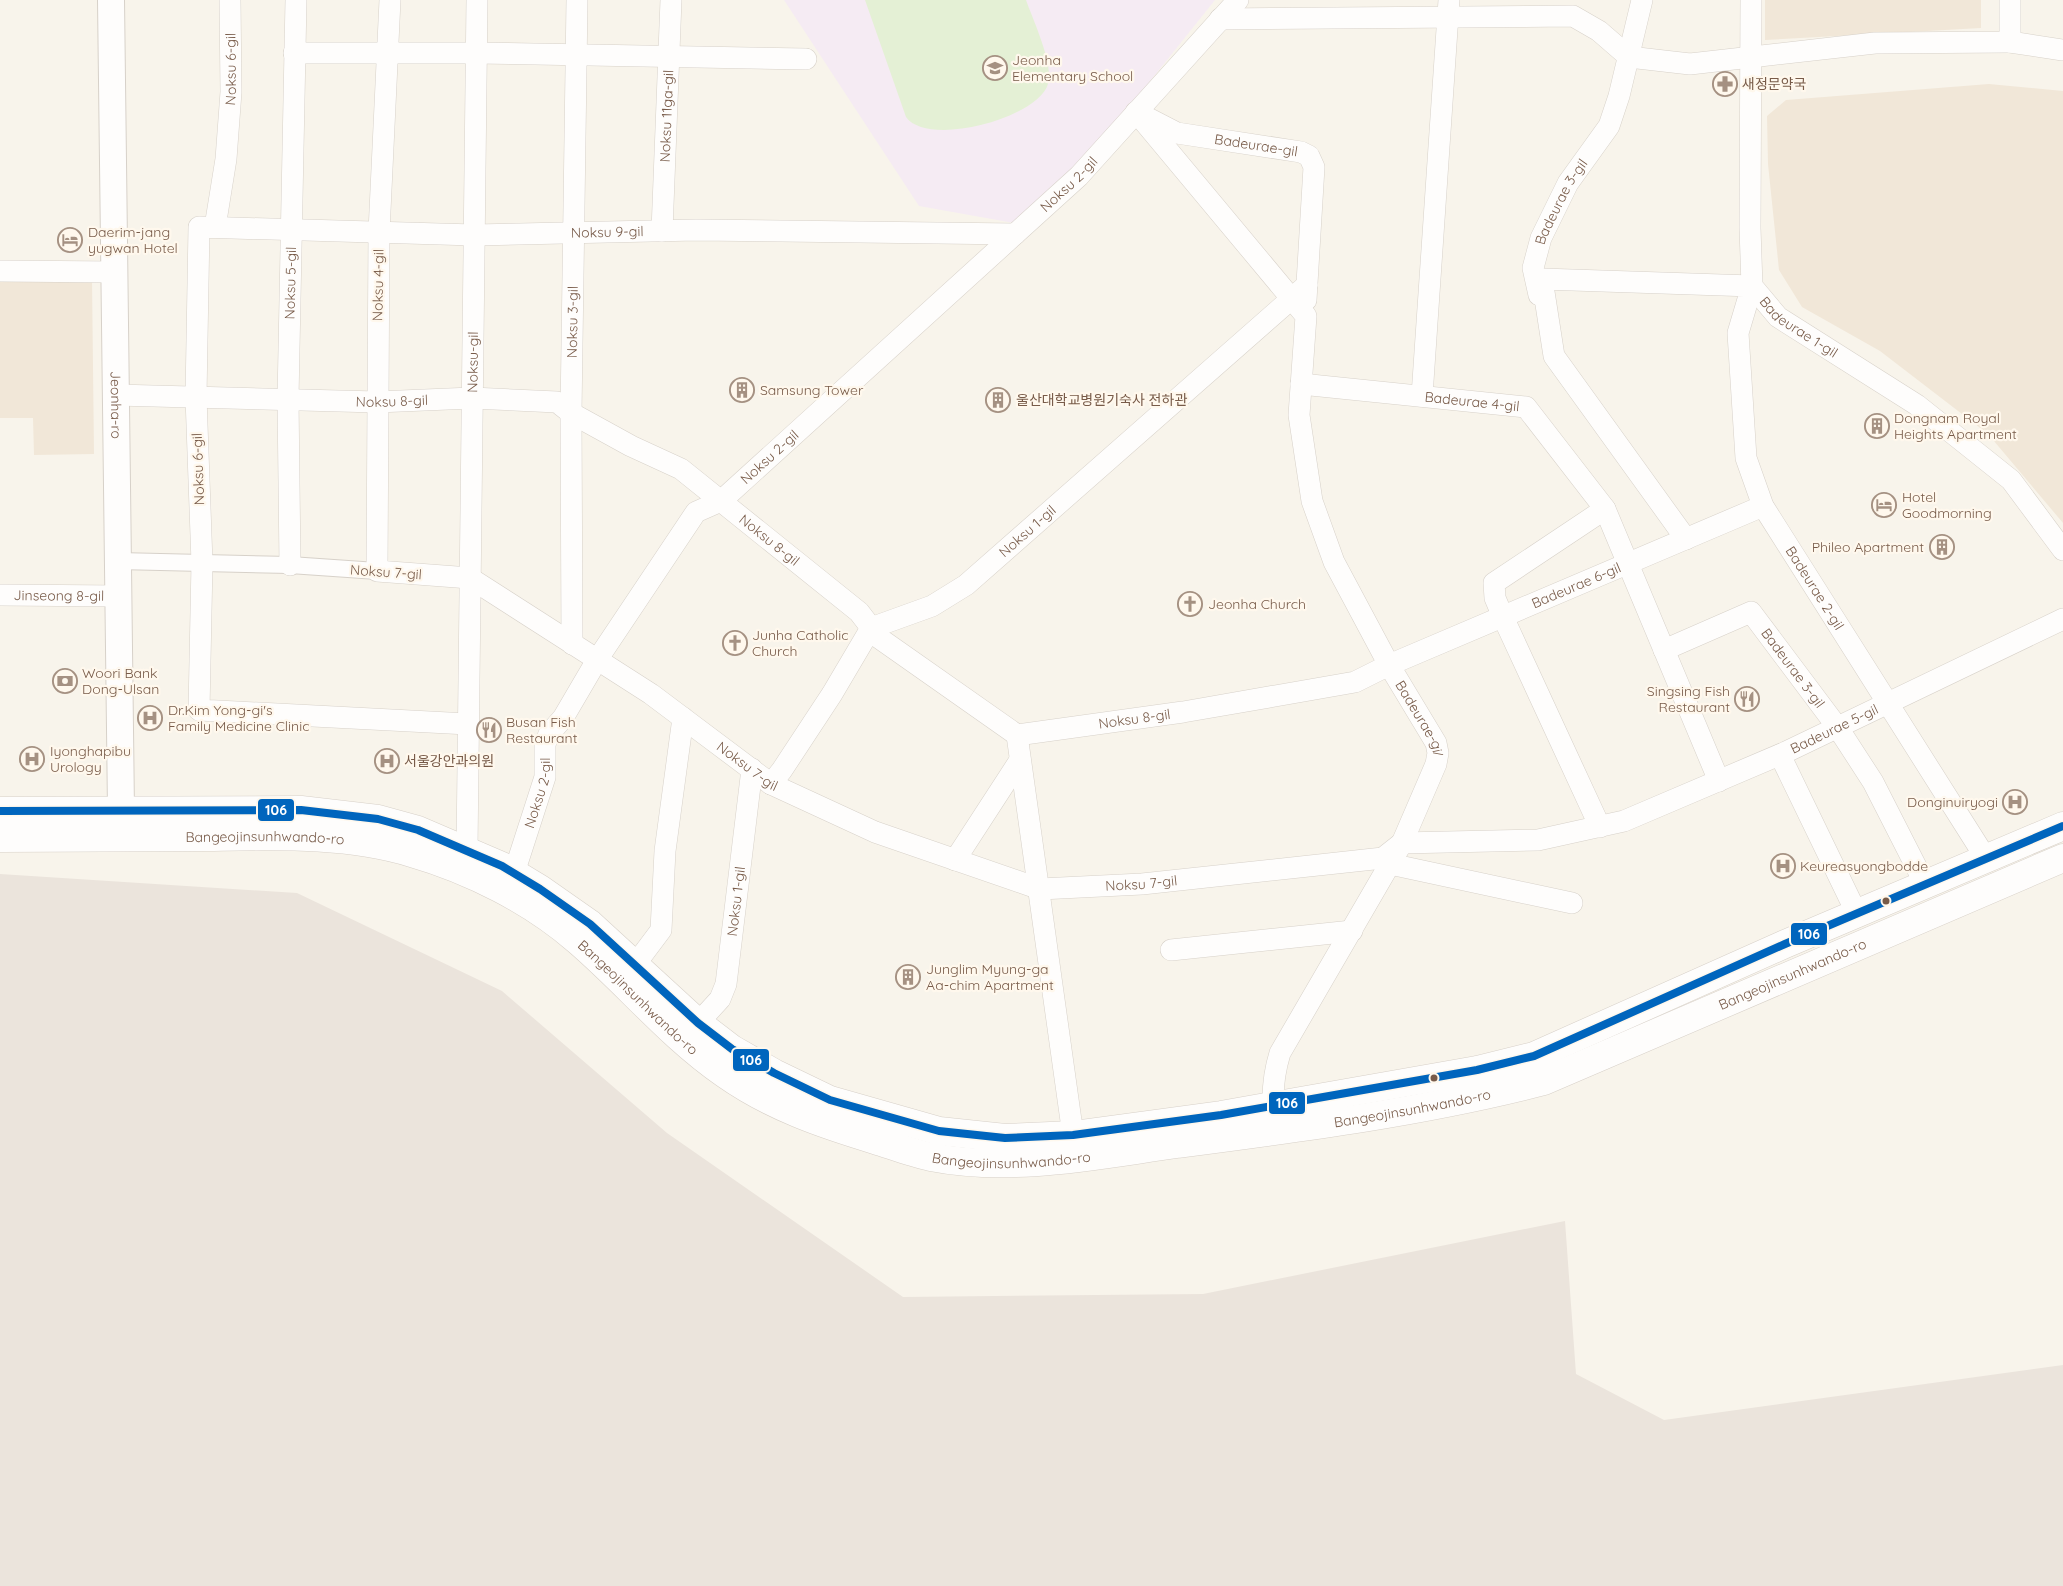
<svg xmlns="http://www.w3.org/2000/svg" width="2063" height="1586" viewBox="0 0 2063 1586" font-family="Quicksand,'Noto Sans KR',sans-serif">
  <rect width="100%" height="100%" fill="#f8f4eb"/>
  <!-- residential -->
  <path fill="#f1e7d8" d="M1765 0H1981V28L1765 40Z
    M1989 84 2063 91V523L1988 434 1880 351 1802 307 1779 270 1768 164 1767 116 1786 100Z
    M0 277 92 279 94 454 34 455 33 418H0Z"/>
  <!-- industrial -->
  <path fill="#ebe4dc" d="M0 874 297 893 502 991 667 1133 903 1297 1203 1294 1565 1221 1576 1374 1664 1420 2063 1365V1586H0Z"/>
  <!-- education -->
  <path fill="#f5ebf3" d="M784 0H1215L1107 135 1014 223 919 206Z"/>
  <!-- green -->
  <path fill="#e4f0d5" d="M865 0H1026C1033 20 1054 64 1048 84 1038 118 928 148 906 117Z"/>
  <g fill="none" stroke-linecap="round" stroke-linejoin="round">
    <defs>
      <path id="pedestrian" d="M118 561 290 565 377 571"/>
      <g id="minor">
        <path id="s1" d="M390 0 379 232 377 571 470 578 651 694 771 784 875 832 1040 889 1142 884 1383 858 1402 843 1538 840 1624 821 1786 752 2063 619"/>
        <path id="s2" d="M1751 0 1750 228 1752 286 1778 317 1917 405 2011 480 2063 550"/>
        <path d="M1220 19 1573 16 1599 31 1629 57 1690 64 1875 43 2010 42V0"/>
        <path d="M2010 42 2063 50"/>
        <path d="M294 53H477L806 59"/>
        <path id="s3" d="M1136 112 1306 316 1299 415 1312 501 1334 562 1389 665 1436 743 1438 753 1436 764 1402 843 1280 1053C1273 1076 1271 1096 1275 1120"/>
        <path id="s4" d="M1146 117 1177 133 1301 152 1309 156 1314 167 1306 300"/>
        <path id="s5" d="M215 227 226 159 231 92 230 0"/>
        <path id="s6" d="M662 231 671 0"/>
        <path d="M0 271 115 272"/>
        <path id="s7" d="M1539 295 1533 268 1541 238 1568 183 1609 126 1619 96 1642 0"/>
        <path id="s8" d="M1301 384 1526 407 1605 509 1719 781"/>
        <path id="s9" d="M116 395 377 402 472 398 557 402 571 413 631 446 681 469 859 612 879 638 1017 735 1183 712 1355 682 1389 665 1763 506"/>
        <path d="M1422 396 1449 0"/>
        <path id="s10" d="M1686 539 1554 356 1542 279 1752 286 1738 333 1746 458 1763 506 1987 860"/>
        <path id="s11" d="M290 565 288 399 296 0"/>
        <path id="s12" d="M0 595 119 596"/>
        <path id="s13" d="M572 644 571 413 577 0"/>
        <path id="s14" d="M1664 650 1751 612 1838 728 1873 782 1925 884"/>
        <path id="s15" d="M468 724 199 710 202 563 196 397 199 227 474 235 696 230 1015 234"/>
        <path d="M1017 735 1073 1135"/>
        <path d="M1780 755 1857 914"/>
        <path id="s16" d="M771 784 782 770 832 694 871 628 932 606 966 585 1307 285"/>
        <path d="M1600 827 1503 617 1495 598 1494 583 1605 509"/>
        <path id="s17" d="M467 850 477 0"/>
        <path d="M955 860 1020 760"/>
        <path d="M1390 864 1572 903"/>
        <path id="s18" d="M514 873 545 777V744L549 734 563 718 597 660 696 512 721 501 1079 176 1238 0"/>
        <path d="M1171 950 1352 931"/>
        <path d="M634 966 661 930 665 851 683 718"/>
        <path id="s19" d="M698 1023 720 999 726 984 752 769"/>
      </g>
      <g id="tertiary">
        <path id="s20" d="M111 0 121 810"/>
      </g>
      <g id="secondary">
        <path d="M0 811 301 810 378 819 418 830 502 866 540 889 590 924 698 1023 732 1049 774 1073 830 1100 939 1131 1005 1138 1073 1135 1221 1115 1477 1070 1534 1056 1785 944 2063 826"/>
        <path id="s21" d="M0 838C69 838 138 837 207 837 275 836 346 833 412 853 471 870 532 901 578 941 629 985 670 1036 725 1074 772 1107 822 1124 875 1140 894 1146 912 1153 931 1157 1012 1173 1097 1155 1177 1144 1300 1128 1424 1112 1544 1081L2063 858"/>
      </g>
    </defs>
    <!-- pedestrian casing -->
    <use href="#pedestrian" stroke="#d7d1c9" stroke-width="18"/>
    <!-- minor casing -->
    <use href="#minor" stroke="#d7d1c9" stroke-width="22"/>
    <!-- tertiary casing -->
    <use href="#tertiary" stroke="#d7d1c9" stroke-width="28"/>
    <!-- secondary casing -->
    <use href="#secondary" stroke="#d7d0c8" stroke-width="29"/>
    <!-- pedestrian -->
    <use href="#pedestrian" stroke="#fefdfc" stroke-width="16"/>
    <!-- minor -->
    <use href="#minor" stroke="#fefdfc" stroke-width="21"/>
    <!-- tertiary -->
    <use href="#tertiary" stroke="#fefdfc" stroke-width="26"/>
    <!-- secondary -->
    <use href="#secondary" stroke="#fefdfc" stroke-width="28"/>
    <defs>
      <path id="bus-1" d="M0 811 301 810 378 819 418 830 502 866 540 889 590 924 698 1023 732 1049 774 1073 830 1100 939 1131 1005 1138 1073 1135 1221 1115 1477 1070 1534 1056 1785 944 2063 826"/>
    </defs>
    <!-- bus-1 casing -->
    <use href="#bus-1" stroke="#fff8ed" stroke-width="11"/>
    <!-- bus-1 -->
    <use href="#bus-1" stroke="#0065bd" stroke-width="8"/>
  </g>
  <!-- icons -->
  <defs>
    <symbol id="school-ring" viewBox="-11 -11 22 22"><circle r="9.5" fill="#fff8ed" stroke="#a59182" stroke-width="1.5"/><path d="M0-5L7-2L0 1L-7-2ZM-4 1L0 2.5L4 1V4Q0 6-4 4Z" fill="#a59182"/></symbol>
    <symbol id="pharmacy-ring" viewBox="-11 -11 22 22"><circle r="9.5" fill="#fff8ed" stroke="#a59182" stroke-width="1.5"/><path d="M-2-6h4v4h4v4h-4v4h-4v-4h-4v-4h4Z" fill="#a59182"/></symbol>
    <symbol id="hotel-ring" viewBox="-11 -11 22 22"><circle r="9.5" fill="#fff8ed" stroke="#a59182" stroke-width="1.5"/><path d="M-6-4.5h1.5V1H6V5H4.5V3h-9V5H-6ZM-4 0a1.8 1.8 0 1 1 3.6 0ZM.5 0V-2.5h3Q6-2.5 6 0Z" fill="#a59182"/></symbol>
    <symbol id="building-ring" viewBox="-11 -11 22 22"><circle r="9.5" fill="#fff8ed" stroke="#a59182" stroke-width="1.5"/><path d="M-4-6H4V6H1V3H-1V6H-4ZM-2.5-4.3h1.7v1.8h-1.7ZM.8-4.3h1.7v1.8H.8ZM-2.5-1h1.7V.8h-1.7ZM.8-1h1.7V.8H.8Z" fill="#a59182"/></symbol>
    <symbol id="church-ring" viewBox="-11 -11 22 22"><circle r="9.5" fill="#fff8ed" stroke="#a59182" stroke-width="1.5"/><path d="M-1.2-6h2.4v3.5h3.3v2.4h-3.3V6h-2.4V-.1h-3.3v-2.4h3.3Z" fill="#a59182"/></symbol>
    <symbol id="bank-ring" viewBox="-11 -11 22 22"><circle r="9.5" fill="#fff8ed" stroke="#a59182" stroke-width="1.5"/><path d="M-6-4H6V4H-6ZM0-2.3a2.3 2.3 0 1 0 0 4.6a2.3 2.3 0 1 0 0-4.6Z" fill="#a59182"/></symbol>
    <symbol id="restaurant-ring" viewBox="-11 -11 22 22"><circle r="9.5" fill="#fff8ed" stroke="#a59182" stroke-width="1.5"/><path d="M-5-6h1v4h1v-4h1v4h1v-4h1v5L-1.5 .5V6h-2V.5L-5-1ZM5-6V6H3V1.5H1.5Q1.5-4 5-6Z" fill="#a59182"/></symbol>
    <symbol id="hospital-ring" viewBox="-11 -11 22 22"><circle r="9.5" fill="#fff8ed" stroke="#a59182" stroke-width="1.5"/><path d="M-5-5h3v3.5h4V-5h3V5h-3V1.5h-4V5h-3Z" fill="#a59182"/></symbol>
  </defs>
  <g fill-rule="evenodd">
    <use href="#school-ring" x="981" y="54" width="28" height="28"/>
    <use href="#pharmacy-ring" x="1711" y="70" width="28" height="28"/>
    <use href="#hotel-ring" x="56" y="226" width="28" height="28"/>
    <use href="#building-ring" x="728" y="376" width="28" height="28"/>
    <use href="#building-ring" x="984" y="386" width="28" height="28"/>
    <use href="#building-ring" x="1863" y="412" width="28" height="28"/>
    <use href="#hotel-ring" x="1870" y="491" width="28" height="28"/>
    <use href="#building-ring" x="1928" y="533" width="28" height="28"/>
    <use href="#church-ring" x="1176" y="590" width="28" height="28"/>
    <use href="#church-ring" x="721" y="629" width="28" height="28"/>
    <use href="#bank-ring" x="51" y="667" width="28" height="28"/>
    <use href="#restaurant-ring" x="1733" y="685" width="28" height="28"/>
    <use href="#hospital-ring" x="136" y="704" width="28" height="28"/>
    <use href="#restaurant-ring" x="475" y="716" width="28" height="28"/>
    <use href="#hospital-ring" x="18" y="745" width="28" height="28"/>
    <use href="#hospital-ring" x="373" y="747" width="28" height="28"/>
    <use href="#hospital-ring" x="2001" y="788" width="28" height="28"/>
    <use href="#hospital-ring" x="1769" y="852" width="28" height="28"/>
    <use href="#building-ring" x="894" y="963" width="28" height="28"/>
  </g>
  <!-- markers -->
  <g fill="#785b49" stroke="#fff8ed" stroke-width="2">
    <circle cx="1886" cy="901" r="4.5"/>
    <circle cx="1434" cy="1078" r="4.5"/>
  </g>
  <g text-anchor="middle" stroke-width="4.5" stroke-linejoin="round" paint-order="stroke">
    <!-- poi labels -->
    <g font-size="14" fill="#785b49" stroke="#fff8ed" text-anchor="start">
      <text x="1012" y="65">Jeonha<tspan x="1012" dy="16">Elementary School</tspan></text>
      <text x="1742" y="89">새정문약국</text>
      <text x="88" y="237">Daerim-jang<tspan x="88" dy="16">yugwan Hotel</tspan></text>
      <text x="760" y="395">Samsung Tower</text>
      <text x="1016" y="405">울산대학교병원기숙사 전하관</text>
      <text x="1894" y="423">Dongnam Royal<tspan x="1894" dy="16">Heights Apartment</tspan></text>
      <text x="1902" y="502">Hotel<tspan x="1902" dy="16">Goodmorning</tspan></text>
      <text x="1924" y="552" text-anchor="end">Phileo Apartment</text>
      <text x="1208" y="609">Jeonha Church</text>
      <text x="752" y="640">Junha Catholic<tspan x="752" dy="16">Church</tspan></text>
      <text x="82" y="678">Woori Bank<tspan x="82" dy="16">Dong-Ulsan</tspan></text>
      <text x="1730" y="696" text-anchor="end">Singsing Fish<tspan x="1730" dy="16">Restaurant</tspan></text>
      <text x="168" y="715">Dr.Kim Yong-gi's<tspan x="168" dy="16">Family Medicine Clinic</tspan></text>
      <text x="506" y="727">Busan Fish<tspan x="506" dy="16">Restaurant</tspan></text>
      <text x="50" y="756">Iyonghapibu<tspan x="50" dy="16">Urology</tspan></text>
      <text x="404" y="766">서울강안과의원</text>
      <text x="1998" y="807" text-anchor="end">Donginuiryogi</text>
      <text x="1800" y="871">Keureasyongbodde</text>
      <text x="926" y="974">Junglim Myung-ga<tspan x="926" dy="16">Aa-chim Apartment</tspan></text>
    </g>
    <!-- street labels -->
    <g font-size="14" fill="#785b49" stroke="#fff8ed">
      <text dy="5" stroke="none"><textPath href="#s5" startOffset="159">Noksu 6-gil</textPath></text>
      <text dy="5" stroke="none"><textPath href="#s6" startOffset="115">Noksu 11ga-gil</textPath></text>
      <text dy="5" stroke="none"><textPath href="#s4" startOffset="115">Badeurae-gil</textPath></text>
      <text dy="5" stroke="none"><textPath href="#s18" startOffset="909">Noksu 2-gil</textPath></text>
      <text dy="5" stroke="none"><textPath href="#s7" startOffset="100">Badeurae 3-gil</textPath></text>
      <text dy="5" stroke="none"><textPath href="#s15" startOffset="1161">Noksu 9-gil</textPath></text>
      <text dy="5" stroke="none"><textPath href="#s11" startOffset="282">Noksu 5-gil</textPath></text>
      <text transform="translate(378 285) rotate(-89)" y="5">Noksu 4-gil</text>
      <text dy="5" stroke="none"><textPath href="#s13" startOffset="322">Noksu 3-gil</textPath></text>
      <text dy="5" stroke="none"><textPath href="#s2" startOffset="349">Badeurae 1-gil</textPath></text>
      <text dy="5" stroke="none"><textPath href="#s17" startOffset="488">Noksu-gil</textPath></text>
      <text dy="5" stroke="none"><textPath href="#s9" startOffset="276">Noksu 8-gil</textPath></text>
      <text dy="5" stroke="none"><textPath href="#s8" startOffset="172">Badeurae 4-gil</textPath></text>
      <text dy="5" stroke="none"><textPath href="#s20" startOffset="405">Jeonha-ro</textPath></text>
      <text dy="5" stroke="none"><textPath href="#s18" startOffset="504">Noksu 2-gil</textPath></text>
      <text transform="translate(198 469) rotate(-92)" y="5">Noksu 6-gil</text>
      <text dy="5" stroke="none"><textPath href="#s16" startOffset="372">Noksu 1-gil</textPath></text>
      <text dy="5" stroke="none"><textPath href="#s9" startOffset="696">Noksu 8-gil</textPath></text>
      <text transform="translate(386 572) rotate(4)" y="5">Noksu 7-gil</text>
      <text dy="5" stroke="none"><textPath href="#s9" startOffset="1596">Badeurae 6-gil</textPath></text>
      <text dy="5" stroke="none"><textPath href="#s10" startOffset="836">Badeurae 2-gil</textPath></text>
      <text dy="5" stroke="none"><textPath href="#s12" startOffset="59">Jinseong 8-gil</textPath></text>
      <text dy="5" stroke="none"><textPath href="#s14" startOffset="165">Badeurae 3-gil</textPath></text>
      <text dy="5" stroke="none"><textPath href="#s9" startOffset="1131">Noksu 8-gil</textPath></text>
      <text dy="5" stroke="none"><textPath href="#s3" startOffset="695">Badeurae-gil</textPath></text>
      <text dy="5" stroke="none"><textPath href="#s1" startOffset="2141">Badeurae 5-gil</textPath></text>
      <text dy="5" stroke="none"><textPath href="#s1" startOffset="1000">Noksu 7-gil</textPath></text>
      <text dy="5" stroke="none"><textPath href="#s18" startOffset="84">Noksu 2-gil</textPath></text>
      <text dy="5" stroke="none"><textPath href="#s21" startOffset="265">Bangeojinsunhwando-ro</textPath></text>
      <text dy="5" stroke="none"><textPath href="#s1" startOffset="1420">Noksu 7-gil</textPath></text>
      <text dy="5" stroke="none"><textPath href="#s19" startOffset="132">Noksu 1-gil</textPath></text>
      <text dy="5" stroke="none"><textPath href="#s21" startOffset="1915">Bangeojinsunhwando-ro</textPath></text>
      <text dy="5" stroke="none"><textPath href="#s21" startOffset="685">Bangeojinsunhwando-ro</textPath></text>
      <text dy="5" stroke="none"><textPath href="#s21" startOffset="1510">Bangeojinsunhwando-ro</textPath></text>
      <text dy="5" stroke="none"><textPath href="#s21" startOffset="1105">Bangeojinsunhwando-ro</textPath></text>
    </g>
  </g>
  <g stroke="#fff8ed" stroke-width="2">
    <rect x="257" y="798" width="38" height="24" rx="5" fill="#0065bd"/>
    <rect x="1790" y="922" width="38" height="24" rx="5" fill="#0065bd"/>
    <rect x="732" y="1048" width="38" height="24" rx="5" fill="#0065bd"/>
    <rect x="1268" y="1091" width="38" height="24" rx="5" fill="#0065bd"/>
  </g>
  <g font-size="14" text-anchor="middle" font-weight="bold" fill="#fff">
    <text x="276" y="815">106</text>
    <text x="1809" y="939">106</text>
    <text x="751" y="1065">106</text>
    <text x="1287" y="1108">106</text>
  </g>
</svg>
